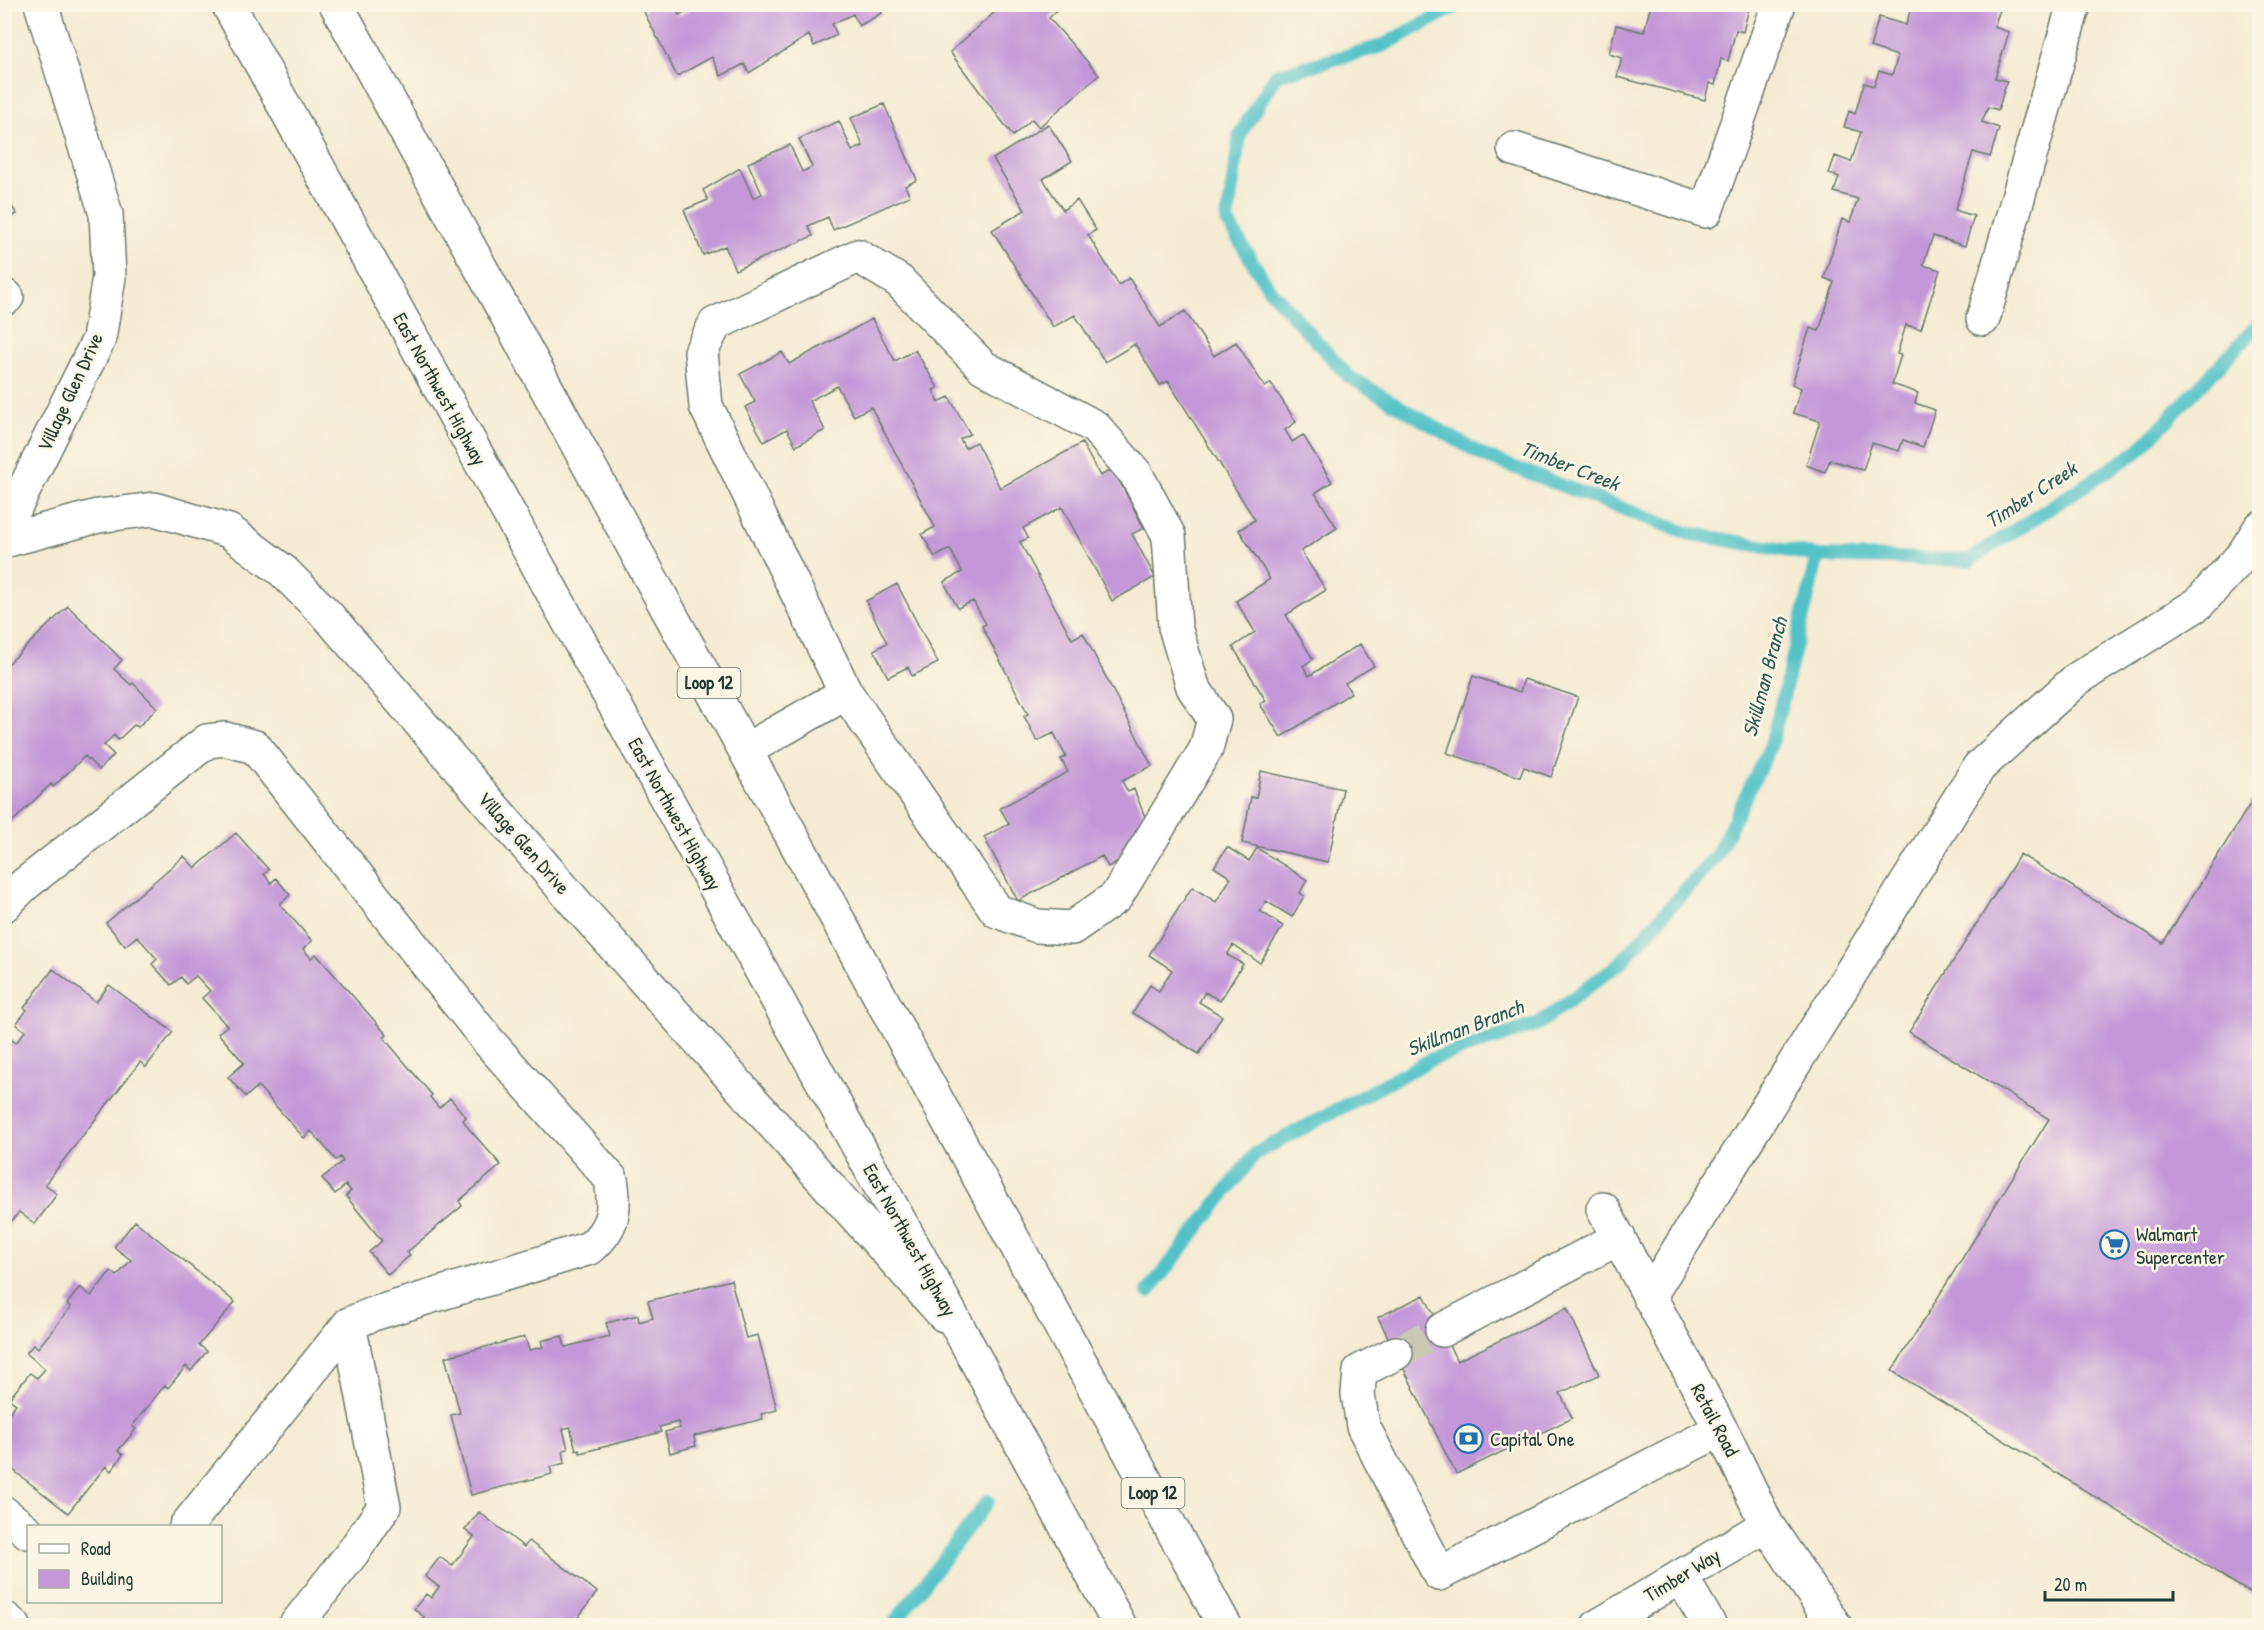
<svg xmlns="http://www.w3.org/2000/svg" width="2264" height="1630" viewBox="0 0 2264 1630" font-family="'Patrick Hand',sans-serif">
  <rect width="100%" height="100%" fill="#fcf5e5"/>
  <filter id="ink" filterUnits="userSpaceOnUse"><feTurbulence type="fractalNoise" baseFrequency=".0167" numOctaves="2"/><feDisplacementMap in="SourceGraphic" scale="12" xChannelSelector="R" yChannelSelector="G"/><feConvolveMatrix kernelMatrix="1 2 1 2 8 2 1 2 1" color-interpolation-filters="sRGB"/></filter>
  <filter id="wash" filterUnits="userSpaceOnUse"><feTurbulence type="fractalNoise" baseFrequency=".008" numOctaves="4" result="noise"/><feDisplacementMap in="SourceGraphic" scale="24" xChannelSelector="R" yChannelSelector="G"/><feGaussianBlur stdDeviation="1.35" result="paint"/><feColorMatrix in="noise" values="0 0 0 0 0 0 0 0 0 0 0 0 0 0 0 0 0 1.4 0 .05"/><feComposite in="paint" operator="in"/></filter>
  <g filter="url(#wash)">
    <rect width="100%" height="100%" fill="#f5ebd3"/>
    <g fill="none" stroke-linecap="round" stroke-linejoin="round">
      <!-- stream -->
      <path stroke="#53c2c8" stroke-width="14" d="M1460 4 1382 46 1276 75 1240 134 1227 221 1270 290 1348 376 1484 456 1687 533 1818 556 1969 560 2138 451 2260 323
        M1148 1292 1256 1153 1432 1059 1538 1024 1620 963 1716 856 1771 745 1818 556
        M892 1626 988 1501"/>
    </g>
    <g id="blocks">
      <!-- building -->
      <path fill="#c397d8" d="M653 4H673L679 15 689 10 686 4H878L882 13 859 26 853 14 832 24 837 35 814 46 809 35 749 73 744 64 721 76 712 57 677 76 643 10Z
        M1004 4H1051L1056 11 1049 18 1099 75 1039 127 1032 119 1013 136 950 52Z
        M1651 4H1750L1743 32 1736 30 1728 61 1721 59 1715 85 1709 83 1705 100 1617 77 1622 58 1609 54 1616 25 1644 32Z
        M1912 4H2002L1994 27 2009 32 1995 78 2007 81 1998 110 1988 107 1982 122 1999 128 1990 157 1973 152 1955 210 1974 216 1965 246 1933 236 1923 265 1940 270 1921 329 1906 325 1897 354 1901 355 1892 384 1918 393 1915 403 1935 410 1923 447 1903 440 1899 451 1872 443 1863 470 1830 460 1825 472 1806 465 1820 421 1793 413 1801 388 1792 384 1810 328 1819 331 1834 282 1824 278 1842 219 1850 222 1858 199 1834 192 1839 177 1829 173 1835 156 1851 162 1861 132 1844 127 1849 111 1855 114 1864 83 1874 86 1879 71 1892 75 1898 56 1870 47 1879 17 1906 25Z
        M884 104 917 180 905 186 910 196 833 230 828 217 808 226 813 236 735 270 725 246 703 255 684 210 708 200 703 190 740 168 753 198 762 194 748 163 790 145 802 172 812 167 799 139 839 121 852 151 863 146 851 118Z
        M1048 124 1072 161 1043 179 1063 210 1077 200 1096 230 1088 235 1119 285 1129 278 1160 327 1185 311 1214 356 1236 342 1265 387 1271 383 1296 422 1285 430 1292 442 1303 435 1332 482 1315 493 1337 528 1301 551 1326 590 1286 615 1313 659 1303 666 1309 676 1360 644 1374 666 1345 683 1351 693 1281 737 1260 704 1266 701 1233 647 1255 632 1236 601 1270 579 1239 530 1255 520 1168 381 1160 385 1135 344 1105 362 1075 315 1053 327 992 230 1025 210 993 159Z
        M4 195 17 214 4 222Z
        M872 319 895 361 915 350 938 388 933 390 939 402 949 397 970 434 960 439 965 448 976 442 1000 488 1082 443 1100 476 1113 469 1144 528 1132 534 1155 577 1112 601 1062 507 1023 528 1028 538 1020 542 1072 639 1083 633 1152 766 1122 781 1128 792 1134 789 1150 830 1130 842 1135 852 1108 867 1102 856 1018 901 984 837 1009 824 1000 808 1068 772 1061 759 1066 757 1054 733 1037 741 1024 716 1028 714 982 626 986 624 973 601 958 608 944 582 962 572 950 549 935 557 922 534 935 527 871 407 854 416 837 386 809 401 825 430 796 446 787 429 764 442 745 407 755 402 740 374 782 352 789 364Z
        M897 584 938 663 912 676 908 667 888 677 874 650 887 643 866 601Z
        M68 606 122 660 114 669 131 685 133 683 157 708 138 727 134 725 118 740 114 735 104 745 114 755 99 770 85 756 53 787 51 784 4 830V684L7 682 4 679V668Z
        M1473 676 1520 692 1524 679 1578 697 1551 777 1524 767 1520 777 1447 753Z
        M1261 771 1343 789 1328 862 1242 843 1251 797 1256 798Z
        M2260 788V1599L1892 1371 2049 1119 1909 1032 2020 854 2163 943Z
        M236 833 269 870 264 874 271 883 276 878 290 895 280 904 312 941 303 949 311 958 316 954 387 1035 384 1038 432 1095 430 1097 439 1108 450 1098 466 1117 463 1120 469 1129 501 1165 459 1201 462 1206 407 1252 410 1255 388 1275 369 1252 382 1241 346 1196 351 1191 346 1185 335 1194 322 1178 343 1161 340 1157 336 1160 311 1131 304 1138 258 1086 246 1097 228 1077 244 1063 218 1033 227 1026 202 998 210 991 196 976 186 984 181 977 171 985 152 964 157 959 137 936 125 946 106 923 184 856 195 868Z
        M1227 847 1249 861 1257 848 1307 880 1300 893 1304 896 1292 917 1266 901 1260 911 1283 926 1260 963 1233 945 1227 955 1243 964 1220 1001 1205 992 1199 1002 1222 1016 1199 1054 1133 1013 1150 985 1159 991 1172 970 1149 955 1192 887 1216 902 1231 878 1214 867Z
        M53 969 96 1002 109 985 173 1032 146 1067 140 1062 45 1184 57 1194 35 1224 19 1212 4 1231V1034L16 1043 25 1031 16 1024 27 1010 24 1008Z
        M135 1221 235 1302 199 1345 207 1351 191 1371 186 1366 168 1388 165 1385 132 1426 136 1429 118 1451 123 1455 111 1471 106 1466 68 1513 4 1463V1408L10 1412 16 1404 9 1399 30 1373 37 1378 45 1369 26 1353 34 1344 38 1348 71 1307 67 1304 80 1287 91 1296 111 1271 117 1276 131 1260 114 1247Z
        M731 1280 746 1338 758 1335 777 1410 761 1414 763 1419 694 1436 696 1446 670 1453 665 1432 680 1428 678 1422 659 1427 661 1432 580 1453 579 1449 576 1450 570 1427 563 1429 568 1449 563 1450 565 1463 550 1467 552 1474 471 1495 451 1415 460 1413 445 1357 525 1337 529 1350 543 1347 541 1341 562 1336 565 1347 610 1336 606 1323 638 1315 639 1322 653 1318 648 1301Z
        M1424 1295 1457 1361 1567 1308 1599 1375 1560 1393 1572 1418 1456 1474 1378 1317Z
        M479 1512 524 1547 529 1541 597 1592 572 1626H418L424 1617 414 1609 426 1594 431 1598 439 1587 425 1576 440 1557 452 1566 474 1537 465 1530Z"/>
    </g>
  </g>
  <g filter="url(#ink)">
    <use href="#blocks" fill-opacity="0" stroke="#6a7a6c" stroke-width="1.5"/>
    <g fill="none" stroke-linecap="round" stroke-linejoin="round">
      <!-- minor-tunnel -->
      <path stroke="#cac8b3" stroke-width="33" stroke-dasharray="33 16" stroke-linecap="butt" d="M1396 1353 1442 1330"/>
      <defs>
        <path id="minor" d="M1514 149 1706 211 1779 4
          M4 299 7 297
          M1983 319 2074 4
          M4 530 99 339 109 277 106 214 41 4
          M4 541 98 516 154 509 229 531 283 571 329 617 580 908 944 1315
          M746 750 846 693 706 406 701 352 715 324 858 256 899 281 983 367 1095 427 1136 474 1169 536 1175 627 1193 687 1214 719 1206 749 1116 897 1072 928 1037 926 997 911 846 693
          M4 905 24 885 207 741 225 739 255 747 488 1041 611 1179C616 1210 614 1227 590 1248L373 1314 349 1324 186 1526
          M1603 1209 1726 1439 1767 1525 1835 1626
          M1649 1297 1979 767 2077 679 2198 604 2243 555 2260 528
          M1442 1330 1619 1238
          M1396 1353 1360 1371 1358 1394 1363 1426 1439 1574 1720 1430
          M4 1513 28 1532
          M1681 1577 1710 1626
          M4 1618 14 1626
          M295 1626 353 1552 384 1507 349 1324
          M1598 1626 1767 1525"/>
        <path id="major" d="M228 4 964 1338 1120 1626
          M336 4 1225 1626"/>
      </defs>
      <!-- minor casing -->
      <use href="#minor" stroke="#6a7a6c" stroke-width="36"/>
      <!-- major casing -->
      <use href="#major" stroke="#6a7a6c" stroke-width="36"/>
      <!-- minor -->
      <use href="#minor" stroke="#fff" stroke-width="33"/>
      <!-- major -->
      <use href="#major" stroke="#fff" stroke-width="33"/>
    </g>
  </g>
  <!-- icons -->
  <defs>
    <symbol id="supermarket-ring" viewBox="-11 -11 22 22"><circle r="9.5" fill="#fcf5e5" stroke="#1f6fb2" stroke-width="1.5"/><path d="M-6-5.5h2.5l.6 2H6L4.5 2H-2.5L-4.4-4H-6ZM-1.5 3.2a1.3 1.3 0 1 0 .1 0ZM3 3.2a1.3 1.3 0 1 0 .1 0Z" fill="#1f6fb2"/></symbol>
    <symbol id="bank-ring" viewBox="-11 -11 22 22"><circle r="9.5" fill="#fcf5e5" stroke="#1f6fb2" stroke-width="1.5"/><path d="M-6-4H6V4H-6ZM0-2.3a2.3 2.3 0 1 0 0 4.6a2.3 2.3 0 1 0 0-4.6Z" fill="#1f6fb2"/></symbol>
  </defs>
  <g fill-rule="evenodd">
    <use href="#supermarket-ring" x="2098" y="1228" width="33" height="33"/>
    <use href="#bank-ring" x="1452" y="1422" width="33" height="33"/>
  </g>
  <g text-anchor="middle" stroke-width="5" stroke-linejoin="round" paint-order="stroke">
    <!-- shield labels -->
    <g fill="#fcf5e5" stroke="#617469" stroke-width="1.5">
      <rect x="677.5" y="668" width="63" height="30" rx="4.5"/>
      <rect x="1121.5" y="1478" width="63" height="30" rx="4.5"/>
    </g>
    <g font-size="18" font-weight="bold" fill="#1f3d34">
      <text x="709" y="689">Loop 12</text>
      <text x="1153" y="1499">Loop 12</text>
    </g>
    <!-- street labels -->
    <g font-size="20" fill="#1f3d34" stroke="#fcf5e5">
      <text transform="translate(440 389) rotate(61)" y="7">East Northwest Highway</text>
      <text transform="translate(70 392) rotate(-65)" y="7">Village Glen Drive</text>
      <text transform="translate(675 814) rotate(61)" y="7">East Northwest Highway</text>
      <text transform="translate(524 843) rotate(49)" y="7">Village Glen Drive</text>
      <text transform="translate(910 1240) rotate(61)" y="7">East Northwest Highway</text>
      <text transform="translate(1715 1420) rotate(62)" y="7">Retail Road</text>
      <text transform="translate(1682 1575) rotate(-31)" y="7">Timber Way</text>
    </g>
    <!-- poi labels -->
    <g font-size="20" fill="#1f3d34" stroke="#fcf5e5" text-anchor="start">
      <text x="2136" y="1241">Walmart<tspan x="2136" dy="23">Supercenter</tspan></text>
      <text x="1490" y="1446">Capital One</text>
    </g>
    <!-- water labels -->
    <g font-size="21" font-style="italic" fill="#2c5e59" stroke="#fcf5e5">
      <text transform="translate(1570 466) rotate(21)" y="7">Timber Creek</text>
      <text transform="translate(2031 495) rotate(-33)" y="7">Timber Creek</text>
      <text transform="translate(1765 677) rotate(-75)" y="7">Skillman Branch</text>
      <text transform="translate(1465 1028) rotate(-21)" y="7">Skillman Branch</text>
    </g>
  </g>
  <!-- margin -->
  <rect width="2264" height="1630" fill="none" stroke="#fcf5e5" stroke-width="24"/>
  <!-- legend -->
  <rect x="27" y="1525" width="195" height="78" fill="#fcf5e5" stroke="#a4ab9e" stroke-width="1.5"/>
  <rect x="39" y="1544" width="30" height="9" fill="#ffffff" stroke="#a4ab9e" stroke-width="1.5"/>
  <text x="81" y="1555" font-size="18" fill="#1f3d34">Road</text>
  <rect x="39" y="1570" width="30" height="18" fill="#c397d8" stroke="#a4ab9e" stroke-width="1.5"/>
  <text x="81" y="1585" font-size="18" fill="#1f3d34">Building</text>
  <!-- scale -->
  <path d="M2045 1591v9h128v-9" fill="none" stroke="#1f3d34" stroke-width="3"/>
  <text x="2054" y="1591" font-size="18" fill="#1f3d34" stroke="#fcf5e5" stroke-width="4.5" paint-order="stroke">20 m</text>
</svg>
